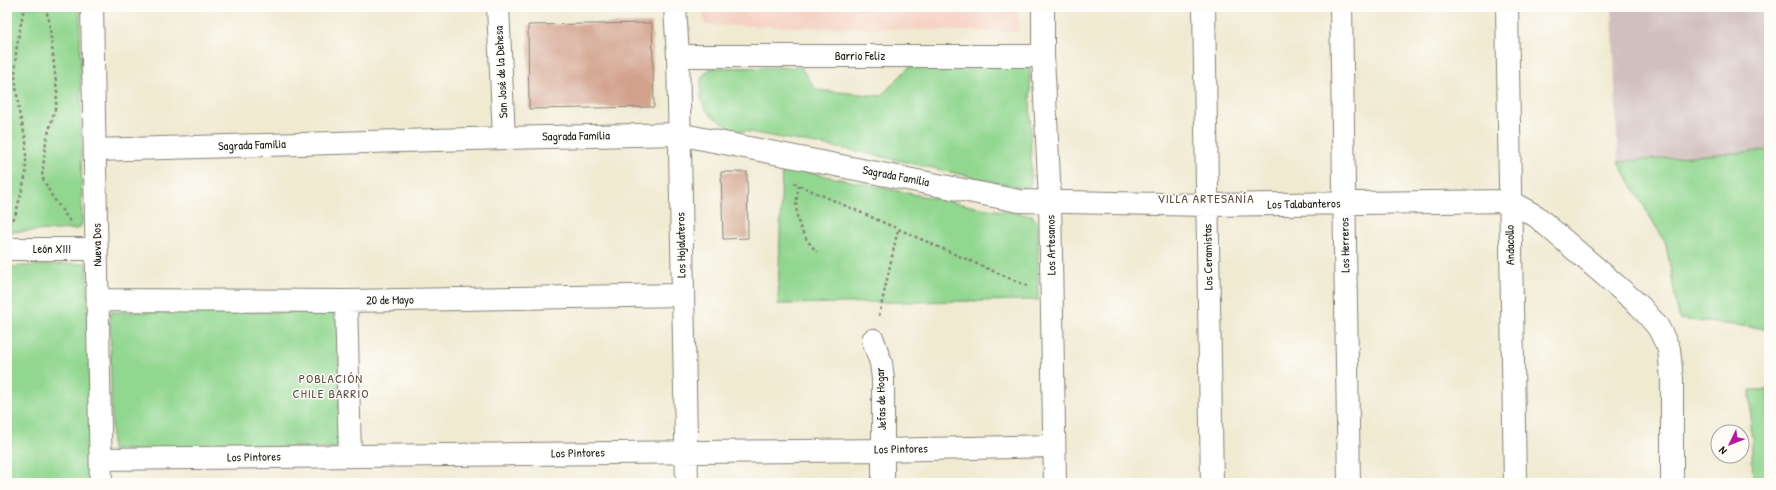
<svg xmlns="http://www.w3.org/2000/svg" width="1776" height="490" viewBox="0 0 1776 490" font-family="'Patrick Hand',sans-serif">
  <rect width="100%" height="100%" fill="#fdfcf7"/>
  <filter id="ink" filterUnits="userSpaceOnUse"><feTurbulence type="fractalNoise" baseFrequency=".025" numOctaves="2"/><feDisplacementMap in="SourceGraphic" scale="8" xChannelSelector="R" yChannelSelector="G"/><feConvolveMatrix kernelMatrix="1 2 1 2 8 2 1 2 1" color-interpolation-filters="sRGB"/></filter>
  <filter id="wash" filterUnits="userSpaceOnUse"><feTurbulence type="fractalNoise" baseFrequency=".012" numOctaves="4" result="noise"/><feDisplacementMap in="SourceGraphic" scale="16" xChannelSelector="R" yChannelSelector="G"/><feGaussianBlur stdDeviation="0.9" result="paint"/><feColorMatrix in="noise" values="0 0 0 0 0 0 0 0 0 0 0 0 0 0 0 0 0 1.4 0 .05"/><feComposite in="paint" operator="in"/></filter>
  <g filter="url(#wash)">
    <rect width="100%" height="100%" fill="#f0ead1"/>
    <!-- built -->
    <path fill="#f5d2c3" d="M703 7H1017L1019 32 704 25Z"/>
    <!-- industrial -->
    <path fill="#d1bfbd" d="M1612 7H1769V150L1618 162Z"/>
    <!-- green -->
    <path fill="#92d790" stroke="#577a56" d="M7 7H80L82 224 78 229 7 232Z
      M1030 66 1031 178 1030 185 1022 188 861 152 732 129 712 116 705 109 701 99V78L710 68 801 67 816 90 881 96 909 67Z
      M1769 150V329L1679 319 1666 244 1618 162Z
      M782 167 981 208 1032 215 1038 224V300L778 304Z
      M87 263 91 483H7V267Z
      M110 312H339V448L112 450Z
      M1750 390H1769V483H1753Z"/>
    <g id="blocks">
      <!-- building -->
      <path fill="#d2a18c" d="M858 7H881V8L858 9Z
        M652 23 654 107 529 109 528 25Z
        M721 172H747L748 238 723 239Z"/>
    </g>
  </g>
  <g filter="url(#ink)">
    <use href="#blocks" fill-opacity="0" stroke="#868376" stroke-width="1"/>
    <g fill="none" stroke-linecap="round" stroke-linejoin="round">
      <defs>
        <path id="minor" d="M92 7 101 483
          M498 7 504 138
          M675 7 678 56 687 483
          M1043 7V56L1050 201 1055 483
          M1204 7 1212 483
          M1341 7 1349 483
          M1507 7 1515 483
          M678 56H1043
          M95 150 504 138 678 134 1019 201 1207 205 1509 201 1536 216 1640 306 1658 327 1669 349 1672 379V483
          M7 249H97
          M98 300 346 301 682 295
          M346 301 350 456
          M873 340 881 363 883 379V483
          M101 459 883 450 1054 446"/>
      </defs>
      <!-- minor casing -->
      <use href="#minor" stroke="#868376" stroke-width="24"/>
      <!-- path -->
      <path stroke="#868376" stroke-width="2.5" stroke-dasharray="3 3" stroke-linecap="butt" d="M45 7 49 20 57 92 56 106 46 141 42 177 52 196 71 223
        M794 183 1027 286
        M799 185C793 215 797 230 817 252
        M9 225 16 213 26 174V140L19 112 15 77 16 51 24 7
        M879 316 898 229"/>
      <!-- minor -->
      <use href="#minor" stroke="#fff" stroke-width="22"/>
    </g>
  </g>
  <g text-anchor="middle" stroke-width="3" stroke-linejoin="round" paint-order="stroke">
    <!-- street labels -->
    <g font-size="12" fill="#1c1c1c" stroke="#fdfcf7">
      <text x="860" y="60">Barrio Feliz</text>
      <text transform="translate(501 72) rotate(-93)" y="4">San José de la Dehesa</text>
      <text transform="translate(576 136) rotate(-1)" y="4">Sagrada Familia</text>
      <text transform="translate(252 145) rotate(-2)" y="4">Sagrada Familia</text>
      <text transform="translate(896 176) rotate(11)" y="4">Sagrada Familia</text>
      <text transform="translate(1304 204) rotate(-1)" y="4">Los Talabanteros</text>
      <text transform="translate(97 245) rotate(-91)" y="4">Nueva Dos</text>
      <text transform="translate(681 245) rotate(-91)" y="4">Los Hojalateros</text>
      <text transform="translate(1051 245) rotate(-91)" y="4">Los Artesanos</text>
      <text transform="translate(1345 245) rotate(-91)" y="4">Los Herreros</text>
      <text transform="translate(1510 245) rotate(-91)" y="4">Andacollo</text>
      <text x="52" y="253">León XIII</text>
      <text transform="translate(1208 257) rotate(-91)" y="4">Los Ceramistas</text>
      <text transform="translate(390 300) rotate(-1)" y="4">20 de Mayo</text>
      <text transform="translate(881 399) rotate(-92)" y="4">Jefas de Hogar</text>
      <text transform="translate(901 449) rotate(-1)" y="4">Los Pintores</text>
      <text transform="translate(578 453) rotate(-1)" y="4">Los Pintores</text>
      <text transform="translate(254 457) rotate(-1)" y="4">Los Pintores</text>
    </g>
    <!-- neighbourhood labels -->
    <g font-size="13" letter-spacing="1" fill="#5c4b43" stroke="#fdfcf7">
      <text x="1206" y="203">VILLA ARTESANÍA</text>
      <text x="331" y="383">POBLACIÓN<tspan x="331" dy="15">CHILE BARRIO</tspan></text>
    </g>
  </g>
  <!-- margin -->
  <rect width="1776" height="490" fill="none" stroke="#fdfcf7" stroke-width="24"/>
  <!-- north arrow -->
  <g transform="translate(1730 444) rotate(227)"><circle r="19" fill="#fdfcf7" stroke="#a3a29f"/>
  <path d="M0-3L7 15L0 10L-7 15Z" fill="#b5179e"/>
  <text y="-6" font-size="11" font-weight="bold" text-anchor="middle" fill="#1c1c1c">N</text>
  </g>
</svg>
